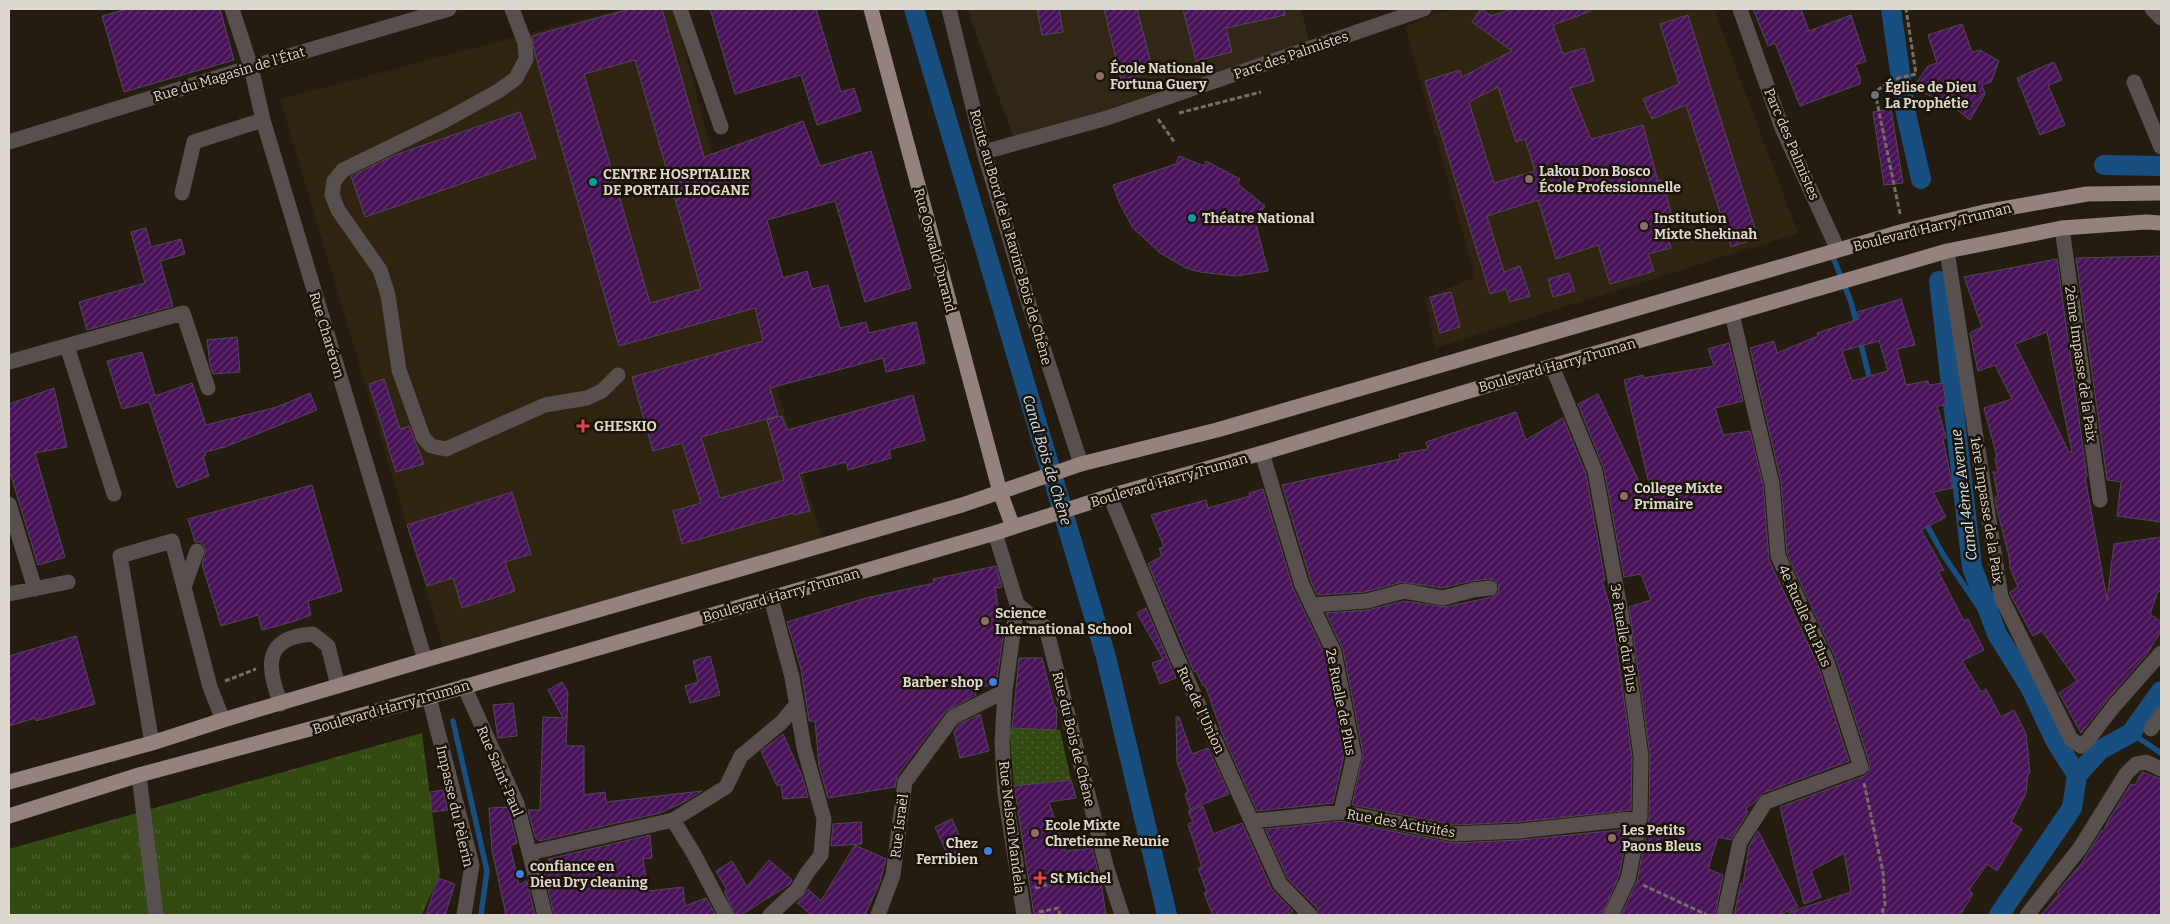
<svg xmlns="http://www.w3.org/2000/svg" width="2170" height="924" viewBox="0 0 2170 924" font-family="Bitter,serif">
  <defs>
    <pattern id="grass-tufts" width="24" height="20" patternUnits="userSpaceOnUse" patternTransform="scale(1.25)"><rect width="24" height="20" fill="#334a12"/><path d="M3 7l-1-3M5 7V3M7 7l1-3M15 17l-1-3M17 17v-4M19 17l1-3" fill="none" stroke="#506333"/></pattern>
    <pattern id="garden-dots" width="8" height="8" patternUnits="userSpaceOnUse" patternTransform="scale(1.25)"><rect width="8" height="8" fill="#334a12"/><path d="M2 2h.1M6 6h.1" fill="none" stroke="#506333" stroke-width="1.8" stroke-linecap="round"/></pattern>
    <pattern id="building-hatch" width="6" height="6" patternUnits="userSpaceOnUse" patternTransform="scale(1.25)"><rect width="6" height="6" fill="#481259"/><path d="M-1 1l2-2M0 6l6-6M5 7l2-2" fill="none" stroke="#623470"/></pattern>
  </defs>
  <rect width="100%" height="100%" fill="#241c10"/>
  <!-- built -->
  <path fill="#2f2411" d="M622 9H674L752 304 825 548 448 663 280 99Z
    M1458 9H1714L1798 233 1435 348 1425 298 1475 277 1405 27 1434 14Z"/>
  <!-- education -->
  <path fill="#302717" d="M967 9H1301L1309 41 1106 110 1014 139Z"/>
  <!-- grass -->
  <path fill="url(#grass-tufts)" d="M422 733 440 874 422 915H9V849Z"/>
  <!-- garden -->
  <path fill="url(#garden-dots)" d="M1009 728 1060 730 1071 780 1014 786Z"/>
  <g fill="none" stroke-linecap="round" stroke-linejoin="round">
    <!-- stream -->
    <path stroke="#184f80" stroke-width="5.5" d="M1831 252 1851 302 1857 326
      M1860 340 1871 384
      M1924 520 1944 556 1997 634
      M453 721 487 871 481 915
      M2131 733 2161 753"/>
    <!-- canal -->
    <path stroke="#184f80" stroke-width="20" d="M914 9 1106 657 1167 915
      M1891 9 1906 114 1921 179
      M2104 165 2161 166
      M1939 281 1972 567 1997 634 2030 687 2056 742 2077 775 2072 808 1999 915
      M2077 775 2100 750 2131 733 2161 691"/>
  </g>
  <!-- building -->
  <path fill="url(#building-hatch)" stroke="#524855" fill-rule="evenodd" d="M127 9H220L234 60 124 92 102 16Z
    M630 9H662L704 157 803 121 820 166 871 151 911 288 865 302 835 201 767 220 783 278 807 271 812 289 828 285 840 328 866 322 869 333 916 322 925 363 886 372 883 358 770 388 778 416 701 437 720 498 784 480 767 420 782 416 787 430 913 395 925 440 889 450 891 458 848 470 846 462 799 474 810 511 794 515 793 513 682 544 673 511 701 503 682 443 653 451 632 377 763 341 755 308 619 346 535 54 532 36ZM635 60 701 289 650 303 584 74Z
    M710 9H816L841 92 854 88 861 111 817 125 801 75 735 94Z
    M1037 9H1059L1063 32 1042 35Z
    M1104 9H1137L1153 72 1121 80Z
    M1183 9H1284L1285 15 1226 28 1232 52 1196 61Z
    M1481 9 1491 16 1512 9H1590L1591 11 1553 25 1563 54 1584 48 1594 81 1570 88 1591 139 1643 125 1658 181 1663 180 1671 214 1662 216 1671 248 1648 254 1654 271 1610 284 1598 245 1556 259 1538 200 1487 216 1504 272 1520 266 1530 296 1510 302 1506 289 1490 294 1425 81 1460 70 1462 77 1512 51 1472 22ZM1498 87 1516 142 1525 139 1535 171 1494 183 1469 102Z
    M1753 9H1801L1809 31 1851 15 1866 61 1855 65 1860 77V84L1800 106 1775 43 1768 46Z
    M1688 15 1758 238 1731 247 1686 105 1652 119 1643 99 1679 84 1660 24Z
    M1962 24 1972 52 1980 50 1999 61 1991 82 1982 85 1985 94 1970 120 1942 98 1938 99 1913 88 1928 66 1937 63 1928 35Z
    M2054 62 2062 80 2048 85 2065 125 2040 135 2017 78Z
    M1891 109 1903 183 1884 185 1873 112Z
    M520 112 536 158 365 217 351 176 395 155Z
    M1179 156 1204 166 1206 161 1240 179 1238 184 1265 206 1255 221 1268 271 1236 276 1200 272 1186 268 1160 253 1133 228 1120 204 1113 185 1176 164Z
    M146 228 151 247 181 239 185 254 160 261 173 306 87 330 79 302 145 283 131 232Z
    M2161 256V522L2117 516 2121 482 2107 480 2076 258Z
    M2057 259 2087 477H2085L2107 600 2114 544 2161 537V591H2158L2150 614 2161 622V631L2147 654 2107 700 2081 733 2059 693 2077 681 2042 631 2033 636 2010 594V592L2018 587 2010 568 2009 556 1997 510 1995 497 1998 496 1993 472H1998L1995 458 1997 457 1984 408 2012 399 1995 365 1978 371 1970 333 1982 327 1964 277ZM2047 332 2072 452H2069L2015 344Z
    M1569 273 1575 291 1553 297 1548 279Z
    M1451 292 1460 327 1440 333 1430 297Z
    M1901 299 1915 345 1897 349 1906 385 1928 381 1929 385 1943 383 1946 405 1937 406 1946 438 1943 439 1953 488 1933 492 1946 517 1921 530 1944 570 1938 571 1964 621 1968 619 1984 650 1962 661 1981 692 1986 689 2001 717 2014 710 2026 734 2030 773H2028L2026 793 2011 822 2022 829 1997 871 1987 864 1969 890 1973 894 1960 915H1790V912L1851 892 1844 853 1811 871 1821 897 1804 904 1780 807 1864 776 1868 773 1870 765 1836 659 1787 554 1781 482 1750 348 1774 341 1777 353 1818 336 1817 333 1859 319 1857 312ZM1879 341 1888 371 1852 381 1842 351Z
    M237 337 240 372 213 374 210 364 207 340Z
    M1729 343 1743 401 1715 408 1723 435 1750 431 1763 485 1769 560 1818 665 1849 761 1763 793 1754 803 1746 808 1748 812 1731 840 1718 837 1708 869 1723 875 1715 915H1621L1637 881 1649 818 1650 755 1629 607 1651 600 1641 574 1624 577 1604 469 1578 404 1598 394 1641 486 1649 483 1624 380 1643 375V378L1714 366 1708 349Z
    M142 352 155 396 192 383 206 425 277 407 310 393 317 410 225 447 205 452 206 455 203 456 209 476 177 488 149 402 122 409 107 361Z
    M384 379 400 429 409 426 424 464 396 472 369 384Z
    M54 388 67 447 35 453 65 557 38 565 9 469V404Z
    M1516 412 1526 440 1563 418 1586 474 1605 580H1602L1612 614 1632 757 1631 810 1519 822 1454 825 1352 805 1363 753 1343 650 1326 613 1368 610 1404 601 1445 607 1492 597 1498 592 1499 586 1494 580 1489 579 1471 581 1443 588 1402 582 1365 592 1317 595 1311 582 1282 485 1400 459 1399 454 1428 449 1426 442Z
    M312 485 342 591 308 601 311 615 292 622 262 630 258 615 221 626 202 564 206 549 201 542H195L188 519Z
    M1263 489 1293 588 1325 655 1344 755 1333 803 1257 811 1222 733 1205 685 1203 686 1196 671 1194 672 1148 564 1162 556 1159 548 1164 547 1151 515 1206 500 1208 508 1250 496 1249 493Z
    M512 492 531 554 505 562 515 591 462 608 453 578 427 586 407 525Z
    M996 566 1002 587 995 588 1003 638 996 685 974 687 976 695 946 711 897 776 895 787 828 798 819 766 815 721H809L801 669 787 622 866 598 934 583 933 579Z
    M1146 608 1176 678 1160 684 1152 663 1163 659 1137 613Z
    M76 636 95 704 36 721 35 718 9 726V656Z
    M710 656 720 695 690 703 685 686 698 682 693 661Z
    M1019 658H1042L1054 705 1057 708 1056 730 1012 728Z
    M562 682 568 692 566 746H584V795L605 792 606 802 702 791 684 802 660 813 539 841 535 837 528 810H540L543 717 563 718 548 690Z
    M513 703 517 736 498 738 493 705Z
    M980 714 989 751 960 758 954 732 959 724Z
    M1176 717H1179L1192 754 1208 748 1229 794 1190 809 1185 794 1188 792 1177 762Z
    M783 734 802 776 808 797 783 799 781 784 777 786 761 751Z
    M2142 772 2161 779V915H2041L2059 894 2057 892 2081 864 2102 830H2104L2108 821 2131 784 2135 785Z
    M1071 780 1076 798 1049 802 1065 851 1092 848 1101 882 1106 915H1034L1014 786Z
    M443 790 448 810 432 812 430 792Z
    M1203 806 1213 834 1242 823 1271 888 1293 911 1287 915H1213L1204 893 1207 892 1198 868 1202 867 1188 824 1193 822 1188 811Z
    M508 807 517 843 510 846 519 885 527 881 535 915H506L492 850 489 808Z
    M952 819 965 849 948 856 935 827Z
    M1341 821 1453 843 1521 840 1628 829 1619 876 1602 915H1319L1317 908 1288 879 1265 829Z
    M861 822 862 844 831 846 833 824Z
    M1758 831 1798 907 1778 915H1734L1741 883 1743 884 1749 846Z
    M650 835 652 858 643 859 648 891 683 887 685 906 706 898 716 915H554L544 872 553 868 548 859Z
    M855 845 886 859 880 882 865 915H811L797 903 808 889 821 901Z
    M769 860 792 880 790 884 741 915H735L724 891 727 890 716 871 732 861 747 887Z
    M438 878 455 884 445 915H426Z"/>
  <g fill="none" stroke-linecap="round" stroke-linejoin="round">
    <!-- path -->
    <path stroke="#766f65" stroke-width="3" stroke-dasharray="5 2.5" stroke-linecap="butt" d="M1179 113 1261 92
      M1158 119 1175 143
      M1900 214 1875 92 1891 80 1916 74 1906 9
      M225 681 256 669
      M1864 783 1883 872 1885 905 1881 915
      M1643 885 1707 915
      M1035 888 1092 873
      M1039 912 1058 908 1060 915"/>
    <!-- minor -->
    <path stroke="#58504e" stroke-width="15" d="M232 9 251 67 263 120 425 660
      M512 9 525 43 526 59 516 78 500 90 446 120 343 170 334 181 332 195 338 210 380 270 388 295 399 370 423 437 431 446 446 449 545 405 587 398 602 391 618 375
      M680 9 721 127
      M949 9 984 152 1028 301 1081 464
      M1740 9 1782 128 1838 250
      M2152 9 2161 18
      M2134 82 2161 147
      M9 142 251 67 449 9
      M984 152 1107 118 1424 9
      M182 193 194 142 263 120
      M2062 228 2100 500
      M1947 251 2001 597 2071 739 2081 746 2087 741 2114 706 2161 653
      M67 346 114 494
      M9 362 183 313 208 388
      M1552 366 1595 471 1621 613 1641 756 1640 818 1628 879 1611 915
      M1262 453 1302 585 1334 652 1354 755 1341 812
      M1110 496 1173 648 1280 884 1310 915
      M9 504 35 589
      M995 533 1017 604 1005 691 1002 743 1005 794 1024 915
      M184 587 197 551
      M9 594 68 582
      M1017 604 1046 628 1107 869 1122 915
      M1312 605 1367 601 1404 591 1443 598 1473 590 1490 588
      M464 686 517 804 545 915
      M429 697 472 865 464 915
      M281 704C266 667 263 637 313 634L328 646 338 686
      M2151 729 2161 715
      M152 743 120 556 172 541 210 687 223 720
      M139 775 156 915
      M673 820 694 854 726 915
      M1252 821 1341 812 1453 834 1520 831 1640 818
      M530 853 673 820 726 787 741 756 782 722 796 705
      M770 915 797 890 807 873 821 855 824 819 804 748 792 677 771 598
      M878 915 893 875 905 782 953 717 1005 691
      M1724 915 1740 842 1766 802 1861 767 1827 662 1778 556 1772 484 1732 314
      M2027 915 2080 848 2126 774 2136 764 2146 762 2161 769"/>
    <!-- major -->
    <path stroke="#93827e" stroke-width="15" d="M871 9 1000 492 1013 527
      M9 782 152 743 223 720 425 660 962 505 1081 464 1217 430 1904 231 1984 212 2087 194 2161 193
      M9 816 139 775 429 697 995 533 1110 496 1262 453 1552 366 1947 251 2062 228 2146 222 2161 223"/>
  </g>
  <!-- markers -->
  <g fill="#8d6e63" stroke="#1a1307" stroke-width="2">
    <circle cx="1100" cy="76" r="5"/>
    <circle cx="1529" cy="179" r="5"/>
    <circle cx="1644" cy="226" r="5"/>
    <circle cx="1624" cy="496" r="5"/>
    <circle cx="985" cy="621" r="5"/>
    <circle cx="1035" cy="833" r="5"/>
    <circle cx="1612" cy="838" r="5"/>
  </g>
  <circle fill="#6b7280" stroke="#1a1307" stroke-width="2" cx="1875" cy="95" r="5"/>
  <g fill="#0f9aa8" stroke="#1a1307" stroke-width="2">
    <circle cx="593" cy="182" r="5"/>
    <circle cx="1192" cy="218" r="5"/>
  </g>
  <g fill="#e0444e" stroke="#1a1307" stroke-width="2">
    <path d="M580.5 418.5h5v5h5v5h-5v5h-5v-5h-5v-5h5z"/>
    <path d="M1037.5 870.5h5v5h5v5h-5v5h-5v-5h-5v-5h5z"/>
  </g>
  <g fill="#3f7fe0" stroke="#1a1307" stroke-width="2">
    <circle cx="993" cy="682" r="5"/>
    <circle cx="988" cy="851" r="5"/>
    <circle cx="520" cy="874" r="5"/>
  </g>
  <g text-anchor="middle" stroke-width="5" stroke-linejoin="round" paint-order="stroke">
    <!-- street labels -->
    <g font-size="14" fill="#dcd7cf" stroke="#1a1307">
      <text transform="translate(1291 55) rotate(-19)" y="5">Parc des Palmistes</text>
      <text transform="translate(229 74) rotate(-17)" y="5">Rue du Magasin de l'État</text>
      <text transform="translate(1792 144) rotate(67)" y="5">Parc des Palmistes</text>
      <text transform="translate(1932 227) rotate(-14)" y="5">Boulevard Harry Truman</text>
      <text transform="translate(1011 237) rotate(74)" y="5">Route au Bord de la Ravine Bois de Chêne</text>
      <text transform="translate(935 250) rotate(75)" y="5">Rue Oswald Durand</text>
      <text transform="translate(327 335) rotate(73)" y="5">Rue Charéron</text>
      <text transform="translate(2081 364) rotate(82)" y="5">2ème Impasse de la Paix</text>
      <text transform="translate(1557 365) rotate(-16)" y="5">Boulevard Harry Truman</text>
      <text transform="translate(1169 480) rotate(-16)" y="5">Boulevard Harry Truman</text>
      <text transform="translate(1987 510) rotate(81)" y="5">1ère Impasse de la Paix</text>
      <text transform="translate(781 595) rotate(-16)" y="5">Boulevard Harry Truman</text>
      <text transform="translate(1805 616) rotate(66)" y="5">4e Ruelle du Plus</text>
      <text transform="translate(1624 638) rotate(81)" y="5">3e Ruelle du Plus</text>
      <text transform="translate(1341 702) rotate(79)" y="5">2e Ruelle de Plus</text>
      <text transform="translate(391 707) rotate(-16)" y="5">Boulevard Harry Truman</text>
      <text transform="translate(1201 710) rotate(65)" y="5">Rue de l'Union</text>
      <text transform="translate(1074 739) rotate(76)" y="5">Rue du Bois de Chêne</text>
      <text transform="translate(500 771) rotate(67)" y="5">Rue Saint-Paul</text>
      <text transform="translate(455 806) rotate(77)" y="5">Impasse du Pèlerin</text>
      <text transform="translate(1401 823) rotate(10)" y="5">Rue des Activités</text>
      <text transform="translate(899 826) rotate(-83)" y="5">Rue Israël</text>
      <text transform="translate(1012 827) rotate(83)" y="5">Rue Nelson Mandela</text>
    </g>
    <!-- poi labels -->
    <g font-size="14" font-weight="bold" fill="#dcd7cf" stroke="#1a1307" text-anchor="start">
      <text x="1110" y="73">École Nationale<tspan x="1110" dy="16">Fortuna Guery</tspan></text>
      <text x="1885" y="92">Église de Dieu<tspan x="1885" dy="16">La Prophétie</tspan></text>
      <text x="1539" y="176">Lakou Don Bosco<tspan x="1539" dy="16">École Professionnelle</tspan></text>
      <text x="603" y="179">CENTRE HOSPITALIER<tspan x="603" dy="16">DE PORTAIL LEOGANE</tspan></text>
      <text x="1202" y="223">Théatre National</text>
      <text x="1654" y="223">Institution<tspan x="1654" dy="16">Mixte Shekinah</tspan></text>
      <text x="594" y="431">GHESKIO</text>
      <text x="1634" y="493">College Mixte<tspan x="1634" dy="16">Primaire</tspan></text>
      <text x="995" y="618">Science<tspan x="995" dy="16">International School</tspan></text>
      <text x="983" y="687" text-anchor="end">Barber shop</text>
      <text x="1045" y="830">Ecole Mixte<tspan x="1045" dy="16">Chretienne Reunie</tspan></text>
      <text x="1622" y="835">Les Petits<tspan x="1622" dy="16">Paons Bleus</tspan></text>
      <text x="978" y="848" text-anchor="end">Chez<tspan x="978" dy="16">Ferribien</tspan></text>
      <text x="530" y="871">confiance en<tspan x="530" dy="16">Dieu Dry cleaning</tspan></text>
      <text x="1050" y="883">St Michel</text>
    </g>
    <!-- water labels -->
    <g font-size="15" font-style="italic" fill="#d1e3f5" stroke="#1a1307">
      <text transform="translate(1047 460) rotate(73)" y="5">Canal Bois de Chêne</text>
      <text transform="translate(1964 495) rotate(-97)" y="5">Canal 4ème Avenue</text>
    </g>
  </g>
  <!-- border -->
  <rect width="2170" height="924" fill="none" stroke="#dcd7cf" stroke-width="20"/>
</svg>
